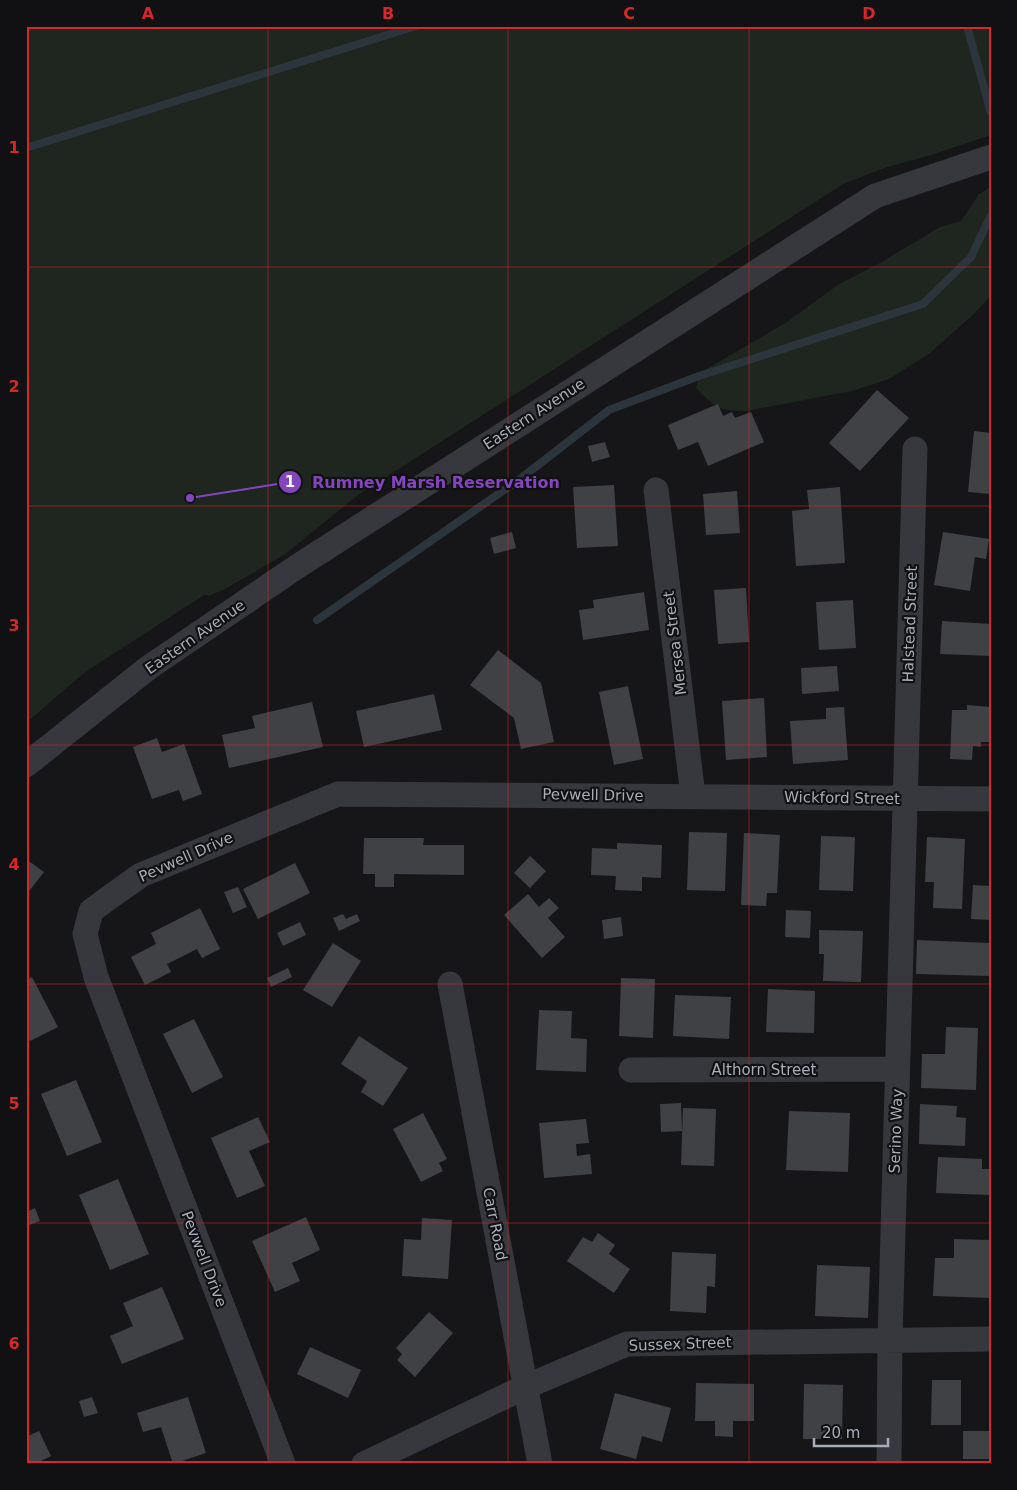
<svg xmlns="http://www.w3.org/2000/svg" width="1017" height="1490" viewBox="0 0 1017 1490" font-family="'DejaVu Sans',sans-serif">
  <rect width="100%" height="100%" fill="#161618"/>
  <!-- green -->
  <path fill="#1e261f" d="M26 26H991V135L931 155 887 167 843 184 358 495 284 555 225 589 209 596 204 595 84 673 26 723Z
    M989 188 991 295 975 313 930 353 889 379 852 391 746 411C722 412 713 406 696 388L698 380 705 370 787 322 839 284 878 264 940 227 961 221 979 194Z"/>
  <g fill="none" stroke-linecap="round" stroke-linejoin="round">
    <!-- stream -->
    <path stroke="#2c353c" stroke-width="8" d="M967 26 991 113
      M26 148 416 26
      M317 620 520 479 609 410 699 376 923 304 971 257 991 215"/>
  </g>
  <!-- building -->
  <path fill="#404145" d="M877 390 909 418 860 471 829 443Z
    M718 404 723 416 732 412 735 418 751 412 764 442 708 466 698 442 678 450 668 425Z
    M974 431 991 433V494L968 492Z
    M605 442 610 457 592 462 588 446Z
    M614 485 618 546 577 548 573 487Z
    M840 487 845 563 796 566 792 511 809 509 807 490Z
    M737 491 740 533 706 535 703 494Z
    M512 532 516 548 494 554 490 538Z
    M943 532 989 539 986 559 975 557 970 591 934 585Z
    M746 588 749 642 718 644 714 590Z
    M644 592 649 630 583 640 579 610 594 608 593 600Z
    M853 600 856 648 819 650 816 602Z
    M942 621 991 624V656L940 654Z
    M498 650 541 683 554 742 521 749 514 718 470 685Z
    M837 666 839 691 802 694 801 668Z
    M628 686 643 759 614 765 599 692Z
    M434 694 442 730 364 747 356 711Z
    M764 698 767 757 726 760 722 701Z
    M312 702 323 747 229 768 222 735 255 728 252 716Z
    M967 705 991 707V742H981V747L973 746 972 760 950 759 952 710H967Z
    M844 707 848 760 793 764 790 721 826 719V708Z
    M157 738 162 752 184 744 202 794 183 801 179 790 152 799 133 747Z
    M689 832 727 833 725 891 687 890Z
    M744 833 780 835 777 893H767L766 906 741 905Z
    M821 836 855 837 853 891 819 890Z
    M927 837 965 839 962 909 933 908 934 882H925Z
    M364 838H424L423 845H464V875L394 874V887H375V874H363Z
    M617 843 662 845 661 878 642 877V891L615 890 616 876 591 875 592 848 617 849Z
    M530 856 546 871 530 888 514 873Z
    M26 859 44 872 26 895Z
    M295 863 310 893 258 919 243 889Z
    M973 885 991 886V920L971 919Z
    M238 887 247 907 233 913 224 892Z
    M528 894 539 907 549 898 559 908 548 918 565 937 542 958 504 915Z
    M200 908 220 949 202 958 197 949 167 964 171 972 145 985 131 957 156 944 151 933Z
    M786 910 811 911 810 938 785 937Z
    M343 914 346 919 357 914 360 921 339 931 333 918Z
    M621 917 623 936 604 939 602 920Z
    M300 922 306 935 283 946 277 933Z
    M819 930 863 931 861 982 823 981 824 954H819Z
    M917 940 991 943 990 976 916 974Z
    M333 943 361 961 332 1007 303 990Z
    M288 968 292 977 271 987 267 978Z
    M32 977 58 1027 30 1041 26 1033V980Z
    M621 978 655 979 653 1038 619 1036Z
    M768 989 815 991 814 1033 766 1032Z
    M675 995 731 997 729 1039 673 1036Z
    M539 1010 572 1011 571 1038 587 1039 586 1072 536 1070Z
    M194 1019 223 1077 192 1093 163 1034Z
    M946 1027 978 1028 976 1090 921 1088 922 1054H945Z
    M359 1036 408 1068 383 1106 361 1092 367 1081 341 1064Z
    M76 1080 102 1142 67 1156 41 1094Z
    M681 1103 682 1131 661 1132 660 1104Z
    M920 1104 957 1106 956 1117 966 1118 965 1146 919 1144Z
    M683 1108 716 1109 714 1166 681 1165Z
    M789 1111 850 1113 848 1172 786 1170Z
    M423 1113 447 1159 439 1163 443 1171 421 1182 393 1129Z
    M258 1117 270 1142 249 1151 265 1186 237 1198 211 1138Z
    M586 1119 589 1143 576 1144 577 1156 590 1154 592 1174 544 1178 539 1123Z
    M938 1157 982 1159V1169H991V1195L936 1193Z
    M118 1179 149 1254 110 1270 79 1195Z
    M35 1208 40 1221 26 1226V1212Z
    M306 1217 320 1250 292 1263 300 1281 275 1292 252 1241Z
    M422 1218 452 1220 448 1279 402 1276 404 1239 421 1240Z
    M598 1233 615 1245 609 1254 630 1269 614 1293 567 1261 583 1237 592 1242Z
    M954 1239 991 1240V1298L933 1296 935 1258H954Z
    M672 1252 716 1254 715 1287 707 1286 706 1313 670 1311Z
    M817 1265 870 1267 868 1318 815 1316Z
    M162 1287 184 1339 122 1364 110 1336 133 1326 123 1303Z
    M429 1312 453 1333 415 1377 397 1360 402 1354 396 1348Z
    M310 1347 361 1370 348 1398 297 1374Z
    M932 1380H961V1425H931Z
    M696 1383 754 1384V1421H733V1437L715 1436V1421H695Z
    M804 1384 843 1385 842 1439H803Z
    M615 1393 671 1408 662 1442 642 1436 636 1459 600 1449Z
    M92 1397 98 1413 84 1417 79 1401Z
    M188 1397 206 1453 173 1464 161 1427 143 1432 137 1413Z
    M39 1431 51 1456 35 1464H26V1437Z
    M963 1431H991V1459H963Z"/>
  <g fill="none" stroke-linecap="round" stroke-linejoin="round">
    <!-- street -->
    <path stroke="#37383d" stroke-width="25" d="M656 490 693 796
      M26 765 148 668 298 566 875 196 991 157
      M450 984 540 1464
      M631 1070 897 1069
      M283 1464 96 977 85 934 91 911 110 897 141 875 338 794 991 799
      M364 1464 525 1387 627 1344 991 1339
      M889 1464 890 1339 915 449"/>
  </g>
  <!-- grid -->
  <path fill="none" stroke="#d62828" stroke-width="1" stroke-opacity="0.55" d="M268 26V1464M508 26V1464M749 26V1464M26 267H991M26 506H991M26 745H991M26 984H991M26 1223H991"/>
  <g text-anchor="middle" stroke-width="4.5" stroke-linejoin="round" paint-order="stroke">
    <!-- street labels -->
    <g font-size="15" fill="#a8adb8" stroke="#111113">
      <text transform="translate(534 414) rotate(-33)" y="5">Eastern Avenue</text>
      <text transform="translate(910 624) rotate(-88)" y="5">Halstead Street</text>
      <text transform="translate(195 637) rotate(-35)" y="5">Eastern Avenue</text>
      <text transform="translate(675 643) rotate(-97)" y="5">Mersea Street</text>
      <text transform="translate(593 795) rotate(1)" y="5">Pevwell Drive</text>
      <text transform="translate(842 798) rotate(1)" y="5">Wickford Street</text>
      <text transform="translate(186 857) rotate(-24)" y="5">Pevwell Drive</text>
      <text x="764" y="1075">Althorn Street</text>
      <text transform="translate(896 1131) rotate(-88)" y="5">Serino Way</text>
      <text transform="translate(495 1224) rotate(79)" y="5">Carr Road</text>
      <text transform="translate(204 1259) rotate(69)" y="5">Pevwell Drive</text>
      <text transform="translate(680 1344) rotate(-2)" y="5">Sussex Street</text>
    </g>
  </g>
  <!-- callouts -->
  <path fill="none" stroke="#8446be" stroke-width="2" d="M190 498L290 482"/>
  <g fill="#8446be" stroke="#111113" stroke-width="2">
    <circle cx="190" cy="498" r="5"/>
    <circle cx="290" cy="482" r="12"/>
  </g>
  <g font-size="15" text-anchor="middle" font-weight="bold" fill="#fff">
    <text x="290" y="487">1</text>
  </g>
  <g font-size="16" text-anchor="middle" font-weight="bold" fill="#8446be" stroke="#111113" stroke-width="4.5" stroke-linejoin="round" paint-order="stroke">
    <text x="436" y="488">Rumney Marsh Reservation</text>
  </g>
  <!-- border -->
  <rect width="1017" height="1490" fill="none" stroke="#111113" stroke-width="55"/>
  <!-- scale -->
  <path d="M814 1438v8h74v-8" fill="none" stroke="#a8adb8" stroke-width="2.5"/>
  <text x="822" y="1438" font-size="15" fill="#a8adb8" stroke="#111113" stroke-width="4" paint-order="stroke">20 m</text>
  <rect x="28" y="28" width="962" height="1434" fill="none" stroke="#d62828" stroke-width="2"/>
  <g font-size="16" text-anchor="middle" font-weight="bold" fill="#d62828">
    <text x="148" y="19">A</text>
    <text x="388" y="19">B</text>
    <text x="629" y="19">C</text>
    <text x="869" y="19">D</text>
    <text x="14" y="153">1</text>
    <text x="14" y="392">2</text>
    <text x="14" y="631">3</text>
    <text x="14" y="870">4</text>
    <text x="14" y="1109">5</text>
    <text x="14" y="1349">6</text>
  </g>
</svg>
